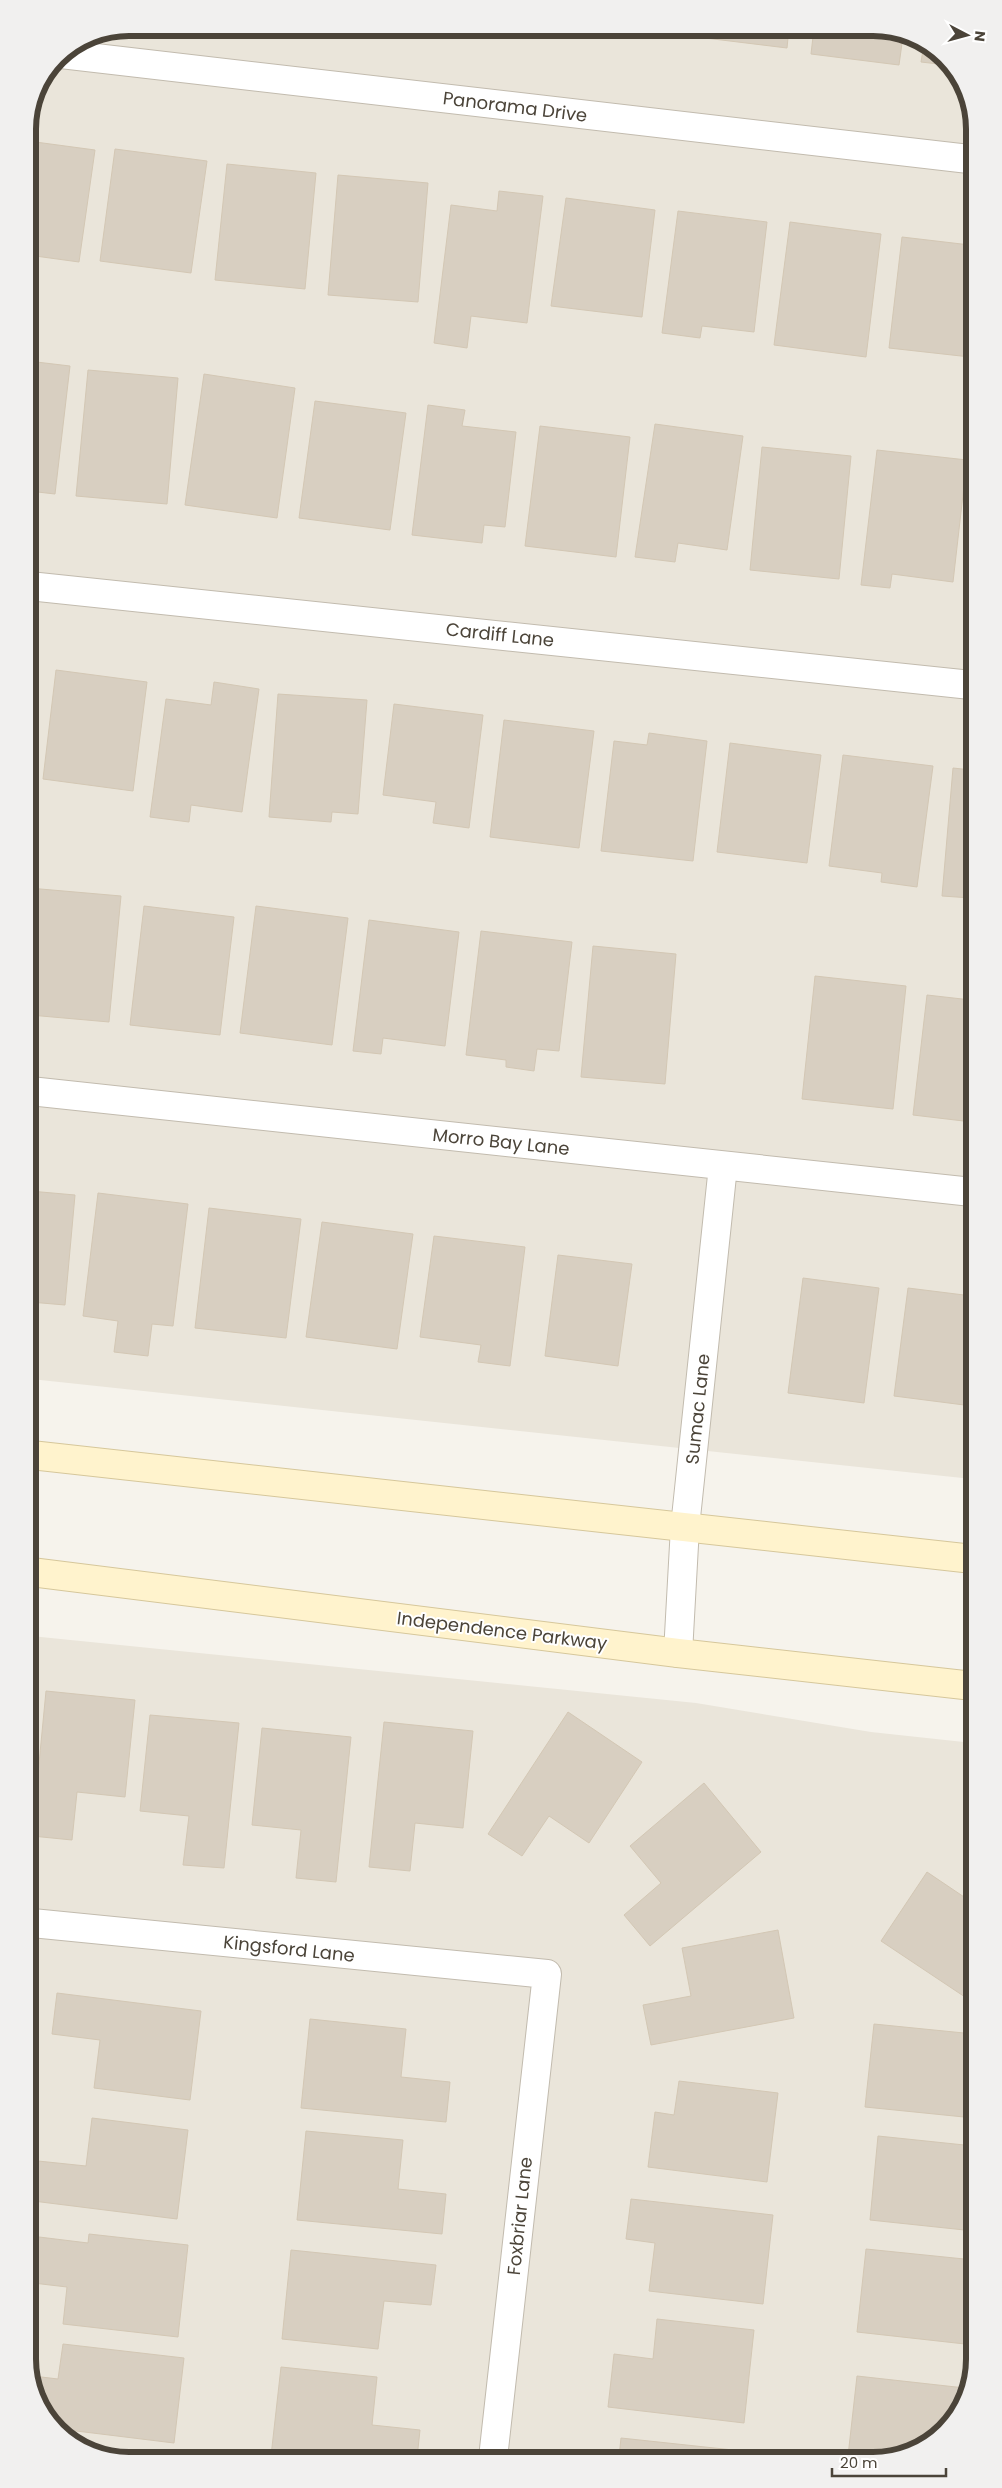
<svg xmlns="http://www.w3.org/2000/svg" width="1002" height="2488" viewBox="0 0 1002 2488" font-family="Poppins,sans-serif">
  <rect width="100%" height="100%" fill="#f6f3ec"/>
  <!-- residential -->
  <path fill="#eae5da" d="M129 28H880L935 49 969 97 972 1479 31 1379 28 123 35 90 57 57 91 35Z
    M31 1636 696 1703 871 1732 973 1743 974 2359 954 2420 905 2455 122 2460 67 2439 33 2391Z"/>
  <!-- building -->
  <path fill="#d8cfc1" stroke="#d3c7b4" d="M608 28H675L674 36Z
    M698 28H789L787 48 697 37Z
    M814 28H880L903 36 899 65 811 54Z
    M924 44 935 49 947 65 921 62Z
    M28 141 95 150 79 262 28 255Z
    M115 149 207 161 191 273 100 261Z
    M227 164 316 173 305 289 215 280Z
    M338 175 428 183 418 302 328 295Z
    M499 191 543 196 527 323 471 316 467 348 434 343 451 205 497 211Z
    M566 198 655 210 642 317 551 306Z
    M678 211 767 222 754 332 702 326 700 338 662 333Z
    M790 222 881 234 866 357 774 345Z
    M902 237 970 245V357L889 348Z
    M28 361 70 366 55 494 29 491Z
    M88 370 178 378 167 504 76 496Z
    M204 374 295 388 277 518 185 505Z
    M315 401 406 413 390 530 299 518Z
    M428 405 465 410 462 426 516 432 505 527 484 525 482 543 412 535Z
    M655 424 743 436 727 550 678 543 675 562 635 557Z
    M540 426 630 437 616 557 525 546Z
    M762 447 851 456 839 579 750 570Z
    M877 450 967 460 953 582 892 574 890 588 861 585Z
    M56 670 147 682 133 791 43 779Z
    M214 682 259 689 242 812 191 805 189 822 150 817 166 699 211 705Z
    M278 694 367 700 358 814 332 812 331 822 269 817Z
    M394 704 483 715 469 828 433 823 436 802 383 795Z
    M504 720 594 731 579 848 490 837Z
    M649 733 707 741 693 861 601 851 614 741 647 745Z
    M730 743 821 755 807 863 717 852Z
    M843 755 933 766 917 887 881 882 882 873 829 866Z
    M953 768 971 770V898L942 896Z
    M29 888 121 896 109 1022 30 1015Z
    M144 906 234 917 220 1035 130 1025Z
    M256 906 348 918 332 1045 240 1033Z
    M369 920 459 932 445 1046 383 1038 381 1054 353 1051Z
    M481 931 572 942 559 1051 537 1049 534 1071 506 1067V1060L466 1055Z
    M593 946 676 954 665 1084 581 1077Z
    M815 976 906 986 893 1109 802 1099Z
    M927 995 971 1000 972 1122 913 1115Z
    M30 1191 75 1195 65 1305 30 1302Z
    M98 1193 188 1204 173 1326 152 1324 148 1356 114 1352 118 1321 83 1316Z
    M209 1208 301 1219 286 1338 195 1328Z
    M322 1222 413 1234 397 1349 306 1337Z
    M434 1236 525 1247 510 1366 478 1362 481 1345 420 1337Z
    M558 1255 632 1264 618 1366 545 1356Z
    M803 1278 879 1288 864 1403 788 1393Z
    M908 1288 972 1296V1406L894 1396Z
    M31 1685H35L31 1722Z
    M46 1691 135 1700 125 1797 77 1792 72 1840 32 1836Z
    M568 1712 642 1762 589 1843 549 1816 522 1856 488 1834Z
    M150 1715 239 1723 224 1868 183 1865 189 1816 140 1811Z
    M384 1722 473 1731 463 1828 415 1823 410 1871 369 1867Z
    M262 1728 351 1737 336 1882 296 1878 301 1830 252 1825Z
    M704 1783 761 1852 650 1946 624 1915 661 1883 630 1846Z
    M927 1872 973 1903 974 2003 881 1941Z
    M778 1930 794 2018 651 2045 643 2005 691 1996 682 1948Z
    M57 1993 201 2011 190 2100 94 2088 100 2040 52 2034Z
    M310 2019 406 2029 401 2077 450 2082 446 2122 301 2108Z
    M874 2024 974 2034V2118L865 2107Z
    M679 2081 778 2093 767 2182 648 2167 655 2112 674 2115Z
    M92 2118 188 2130 177 2219 33 2201 38 2161 86 2166Z
    M306 2131 403 2140 398 2189 446 2194 442 2234 297 2220Z
    M878 2136 974 2146V2231L870 2220Z
    M631 2199 773 2215 763 2304 649 2291 655 2243 626 2239Z
    M89 2234 188 2245 178 2337 63 2324 67 2287 33 2283 39 2237 88 2243Z
    M866 2249 974 2260V2345L857 2332Z
    M291 2250 436 2265 431 2305 384 2301 378 2349 282 2339Z
    M657 2319 754 2330 744 2423 608 2407 614 2354 653 2359Z
    M63 2344 184 2358 174 2443 60 2429 33 2391V2376L58 2379Z
    M281 2367 377 2377 372 2425 420 2430 417 2458 298 2459 271 2456Z
    M857 2376 965 2388 954 2420 905 2455 848 2456Z
    M621 2438 733 2450 732 2456 619 2457Z
    M112 2456 142 2460H122Z"/>
  <g fill="none" stroke-linecap="round" stroke-linejoin="round">
    <defs>
      <path id="minor" d="M61 54 969 159
        M29 586 971 685
        M30 1091 972 1192
        M678 1653 685 1527 723 1166
        M32 1923 547 1974 493 2458"/>
      <path id="secondary" d="M31 1455 973 1559
        M31 1572 678 1653 973 1686"/>
    </defs>
    <!-- minor casing -->
    <use href="#minor" stroke="#c2bbae" stroke-width="30"/>
    <!-- secondary casing -->
    <use href="#secondary" stroke="#d6c79b" stroke-width="30"/>
    <!-- minor -->
    <use href="#minor" stroke="#fff" stroke-width="28"/>
    <!-- secondary -->
    <use href="#secondary" stroke="#fff3cd" stroke-width="28"/>
  </g>
  <g text-anchor="middle" stroke-width="4" stroke-linejoin="round" paint-order="stroke">
    <!-- street labels -->
    <g font-size="18" fill="#4b4439" stroke="#fff">
      <text transform="translate(515 107) rotate(7)" y="6">Panorama Drive</text>
      <text transform="translate(500 635) rotate(6)" y="6">Cardiff Lane</text>
      <text transform="translate(501 1142) rotate(6)" y="6">Morro Bay Lane</text>
      <text transform="translate(698 1409) rotate(-84)" y="6">Sumac Lane</text>
      <text transform="translate(502 1631) rotate(7)" y="6">Independence Parkway</text>
      <text transform="translate(289 1949) rotate(6)" y="6">Kingsford Lane</text>
      <text transform="translate(520 2216) rotate(-84)" y="6">Foxbriar Lane</text>
    </g>
  </g>
  <!-- crop -->
  <path d="M0 0H1002V2488H0ZM129 36H873A93 93 0 0 1 966 129V2359A93 93 0 0 1 873 2452H129A93 93 0 0 1 36 2359V129A93 93 0 0 1 129 36Z" fill="#f1f0ef" fill-rule="evenodd"/>
  <path fill="none" stroke="#4b4439" stroke-width="6" d="M129 36H873A93 93 0 0 1 966 129V2359A93 93 0 0 1 873 2452H129A93 93 0 0 1 36 2359V129A93 93 0 0 1 129 36Z"/>
  <!-- north arrow -->
  <g transform="translate(967 35) rotate(96)" stroke="#ffffff" stroke-width="4" paint-order="stroke">
  <path d="M0-4L9 19L0 12L-9 19Z" fill="#4b4439"/>
  <text y="-8" font-size="14" font-weight="bold" text-anchor="middle" fill="#4b4439">N</text>
  </g>
  <!-- scale -->
  <path d="M832 2468v8h114v-8" fill="none" stroke="#4b4439" stroke-width="2.5"/>
  <text x="840" y="2468" font-size="15" fill="#4b4439" stroke="#ffffff" stroke-width="4" paint-order="stroke">20 m</text>
</svg>
